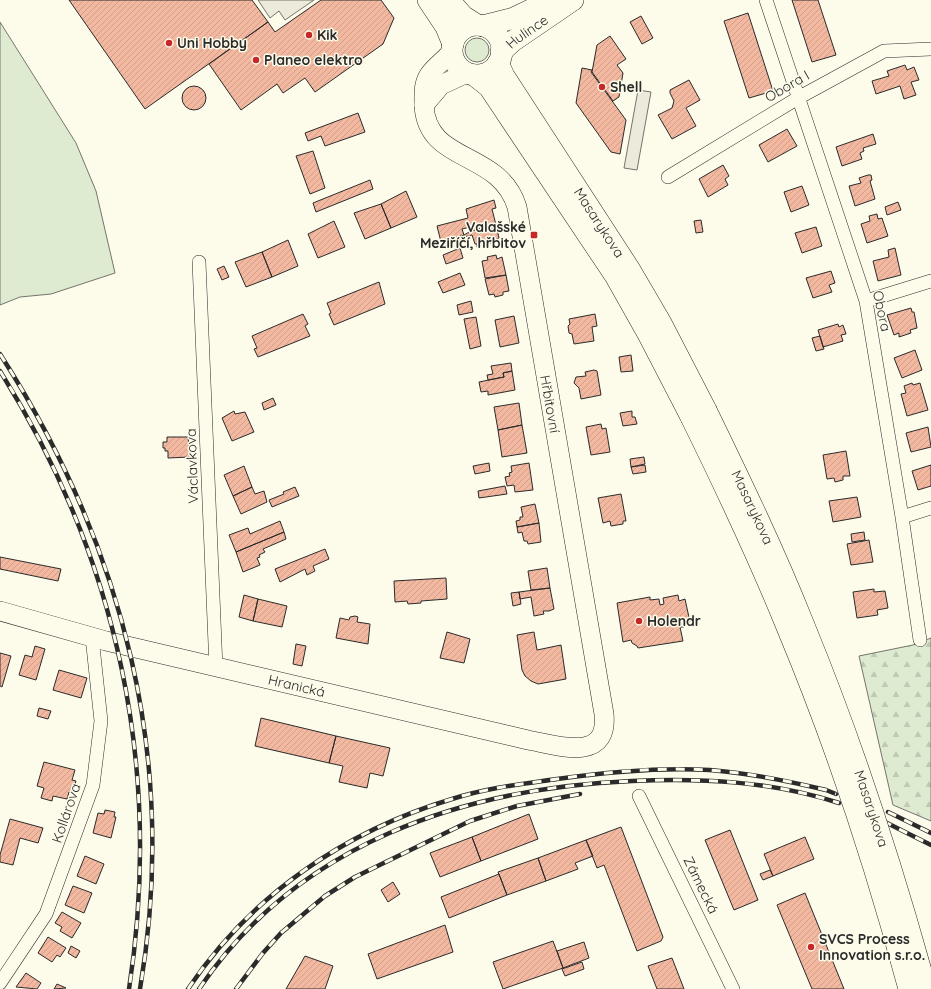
<svg xmlns="http://www.w3.org/2000/svg" width="931" height="989" viewBox="0 0 931 989" font-family="Quicksand,sans-serif">
  <defs>
    <pattern id="forest-firs" width="22" height="20" patternUnits="userSpaceOnUse"><rect width="22" height="20" fill="#deebd1"/><path d="M5 1l3.5 6h-7zM16 11l3.5 6h-7z" fill="#bfcab4"/></pattern>
    <pattern id="building-hatch" width="6" height="6" patternUnits="userSpaceOnUse"><rect width="6" height="6" fill="#f2b8a0"/><path d="M-1 1l2-2M0 6l6-6M5 7l2-2" fill="none" stroke="#d09e8a"/></pattern>
  </defs>
  <rect width="100%" height="100%" fill="#fdfbea"/>
  <!-- green -->
  <path fill="#deebd1" stroke="#74746e" d="M0 22 76 143 96 191 115 273 51 294 20 297 0 305Z
    M465 50a12 12 0 1 1 24 0a12 12 0 1 1-24 0Z"/>
  <!-- forest -->
  <path fill="url(#forest-firs)" stroke="#74746e" d="M931 638V821L893 805 859 656 913 645Z"/>
  <!-- parking -->
  <path fill="#eceadb" stroke="#74746e" d="M258 0H314L285 20 279 11 270 18Z
    M638 90 651 92 637 170 624 168Z"/>
  <!-- building -->
  <path fill="url(#building-hatch)" stroke="#2b2b2b" d="M69 0H252L268 22 145 109Z
    M321 0H381L394 18 383 44 315 92 305 78 283 93 277 84 241 110 209 64 268 22 275 32Z
    M792 0H818L836 55 812 62Z
    M748 13 773 91 749 98 724 21Z
    M641 16 653 38 642 44 630 22Z
    M610 36 626 59 617 65 623 73 619 97 613 101 592 72 597 45Z
    M905 65 907 70 914 67 919 80 911 82 916 95 904 99 900 86 876 94 872 81 889 76 887 71Z
    M582 68 592 70 591 72 626 120 620 154 611 152 576 103Z
    M689 80 700 100 686 108 696 126 672 139 658 115 672 108 674 101 670 93V90Z
    M182 98a12 12 0 1 1 24 0a12 12 0 1 1-24 0Z
    M358 113 365 132 325 146 321 136 308 141 305 133Z
    M787 129 797 146 768 162 759 145Z
    M873 134 876 144 863 148 864 151 860 153 862 159 842 166 836 147Z
    M313 151 325 188 310 194 296 156Z
    M723 165 729 176 725 179 728 185 708 197 699 179Z
    M868 175H871L872 180 870 181 875 199 855 206 849 186 861 183 859 178Z
    M370 180 373 189 316 212 313 203Z
    M802 186 809 205 791 212 784 192Z
    M406 191 417 217 391 228 381 204Z
    M494 200 496 208 492 209 496 225 471 231 470 227 462 229 464 235 441 242 437 226 468 218 466 209Z
    M898 202 901 210 887 215 885 207Z
    M381 204 391 228 365 239 354 213Z
    M877 214 878 219 882 218 888 236 867 243 861 224 870 221 869 216Z
    M701 220 703 232 696 233 694 221Z
    M334 221 345 247 318 258 308 234Z
    M496 225 499 238 494 240V242L477 247V244H475L472 235 465 237 464 235 471 231Z
    M816 227 822 246 802 253 795 233Z
    M288 240 298 266 272 277 262 252Z
    M460 248 463 258 446 264 443 255Z
    M895 248 901 275 878 281 873 261 889 257 888 250Z
    M262 252 272 277 246 287 235 262Z
    M496 255 497 259 502 257 506 275 485 278 482 261 488 260 487 257Z
    M224 266 229 277 222 280 217 269Z
    M831 271 835 283 829 285 832 292 813 298 806 278Z
    M460 273 465 285 443 293 438 282Z
    M506 275 509 291 503 292V295L495 297 494 294 489 295 485 279Z
    M379 282 385 304 334 325 329 314 331 313 327 303Z
    M471 301 473 312 459 315 457 305Z
    M911 308 912 312H914L917 328 910 330 911 333 899 337V333L894 335 887 315Z
    M303 314 308 324 305 326 310 336 258 357 254 349 257 348 252 336Z
    M595 314 597 326 592 327 594 341 574 344 572 334 569 333 568 326 570 324 569 319Z
    M514 316 519 343 500 347 495 320Z
    M476 317 481 346 470 349 464 319Z
    M838 324 839 327 843 325 846 334 841 335 843 341 823 347 818 330Z
    M820 336 824 349 816 351 812 338Z
    M915 350 922 370 902 378 894 358Z
    M631 355 633 371 621 372 619 357Z
    M511 363 512 371 503 373 504 377 488 380 487 375 493 374 491 366Z
    M594 370 597 371 601 395 581 399 579 388 574 383 576 377 586 376 585 372Z
    M512 371 515 390 488 395V391L481 392 479 382 504 377 503 373Z
    M912 383 913 385 920 383 928 410 907 416 901 394 906 393 904 386Z
    M273 398 276 405 264 410 262 403Z
    M519 403 522 425 498 430 494 407Z
    M234 411 235 414 245 412 254 432 232 441 222 418Z
    M632 411V417H635L637 424 623 426 620 413Z
    M601 424 602 429 606 428 610 452 591 455 586 427Z
    M522 425 527 453 502 457 498 430Z
    M928 427 931 447 911 452 906 433Z
    M167 437H188L190 457 168 458V451H165V448H163V442H167Z
    M846 451 850 476H843V480L835 482 834 478 827 479 823 455Z
    M644 457 645 464 631 467 630 459Z
    M489 463 490 471 475 474 473 466Z
    M529 463 533 490 515 492 514 485 507 486 505 477 510 476 509 473 512 472 511 466Z
    M645 465 646 472 633 474 631 467Z
    M931 465V486L918 490 912 471Z
    M244 466 252 487 233 496 224 475Z
    M505 486 507 494 479 498 478 491Z
    M252 487 255 494 264 491 267 502 241 514 233 496Z
    M295 487 299 496 272 507 269 500 284 494 283 492Z
    M621 494 626 521H623V524L611 526 610 521 603 523 598 498Z
    M857 497 861 517 833 522 829 501Z
    M535 504 539 523 517 527 516 521 520 520V517H523L521 507Z
    M280 521 284 532 236 552 229 535 248 528 250 534Z
    M539 523 541 542 528 544 527 541H524L522 532 518 533 517 527Z
    M284 532 286 539 263 549 265 552 259 555 260 557 257 558 260 565 243 572 236 552Z
    M864 532 865 540 852 542 851 534Z
    M869 540 873 562 851 565 847 544Z
    M325 549 329 559 313 566 315 571 307 575 305 569 280 582 275 569Z
    M0 557 61 569 58 581 0 569Z
    M547 568 550 588 531 590 528 571Z
    M446 578 447 599 421 601V603L408 604 407 601 395 602 394 581Z
    M550 588 554 609 549 611H543L544 614 534 616 531 597 520 599 519 592Z
    M874 589V592L885 591 888 608 877 610 878 615 857 618 853 592Z
    M519 592 521 604 513 606 511 593Z
    M244 595 258 599 253 621 239 617Z
    M678 595 679 601 685 599 690 622H683L684 627H680L683 641 638 648 637 646 632 643 631 640 623 642 617 603 650 597V600L659 599 660 605 664 604 663 598Z
    M258 599 287 606 282 627 253 621Z
    M355 616 358 617 357 622 370 624 368 644 336 638 340 618 349 620 350 617Z
    M447 632 470 639 464 663 440 658Z
    M534 632 537 650 561 645 566 679 538 684 531 681 525 676 522 670 517 635Z
    M296 644 306 646 302 666 293 664Z
    M35 646 45 649 36 680 19 675 25 655 32 657Z
    M0 653 11 656 2 687 0 686Z
    M59 670 87 678 81 698 53 690Z
    M39 708 51 711 48 719 37 716Z
    M261 718 336 736 329 763 255 746Z
    M336 736 390 748 383 776 370 773 367 788 339 782 343 766 329 763Z
    M44 762 75 770 72 780 76 781 72 793 69 792 67 799 53 796 52 801 41 798 44 788 37 786Z
    M105 810 115 812 114 817H116L111 838 93 833 98 813 104 814Z
    M529 814 538 839 481 861 472 837Z
    M10 819 43 828 38 843 20 838 13 865 0 862V855Z
    M621 827 663 937 661 941 637 951 604 865 597 868 586 840Z
    M730 830 758 900 734 910 705 840Z
    M472 837 481 861 440 877 430 853Z
    M805 837 814 859 773 876 764 854Z
    M586 840 593 856 575 863 578 869 546 881 538 858Z
    M85 856 104 864 96 884 77 876Z
    M538 858 546 881 507 895 498 872Z
    M770 870 773 876 763 880 760 874Z
    M499 874 507 895 449 918 441 897Z
    M393 882 400 894 388 902 381 890Z
    M73 886 92 893 84 913 65 905Z
    M805 893 844 989H812L777 905Z
    M62 912 81 923 72 938 60 931 62 927 55 923Z
    M445 925 453 952 377 979 368 954Z
    M48 937 66 948 60 957 57 955 52 962 38 953Z
    M553 941 563 968 503 989 493 962Z
    M584 942 589 958 563 968 557 951Z
    M71 946 80 951 76 958 68 953Z
    M305 956 333 966 325 989H286Z
    M672 958 684 989H657L648 966Z
    M582 962 584 969 565 976 562 969Z
    M26 973 41 983 37 989 16 987Z
    M57 984 66 988 54 989Z"/>
  <g fill="none" stroke-linecap="round" stroke-linejoin="round">
    <defs>
      <path id="street" d="M766 0 866 301 902 517 920 640
        M668 177 798 98 884 51 931 49
        M199 262 216 668
        M866 301 931 281
        M902 517 931 508
        M639 796 733 989
        M0 983 46 914 93 785 101 721 92 637"/>
      <g id="secondary">
        <path d="M424 105 441 85 467 73"/>
        <path id="s1" d="M0 611 106 641 528 740C556 745 609 764 604 714L517 207C499 149 427 165 424 105 424 95 423 84 429 75 435 66 445 60 452 51"/>
      </g>
      <g id="primary">
        <path d="M428 0 446 27 453 44"/>
        <path d="M449 0 463 16 477 25"/>
        <circle cx="477" cy="50" r="25"/>
        <path d="M483 26 514 18 551 0"/>
        <path id="s2" d="M501 52 513 41 573 0"/>
        <path id="s3" d="M498 63 504 76 630 270 661 323 706 410"/>
        <path d="M474 75 489 87 616 277 647 332 691 417"/>
      </g>
    </defs>
    <!-- street casing -->
    <use href="#street" stroke="#2b2b2b" stroke-width="14"/>
    <!-- secondary casing -->
    <use href="#secondary" stroke="#2b2b2b" stroke-width="20"/>
    <!-- primary casing -->
    <use href="#primary" stroke="#2b2b2b" stroke-width="22"/>
    <!-- street -->
    <use href="#street" stroke="#fdfbea" stroke-width="13"/>
    <!-- secondary -->
    <use href="#secondary" stroke="#fdfbea" stroke-width="19"/>
    <!-- primary -->
    <use href="#primary" stroke="#fdfbea" stroke-width="21"/>
    <defs>
      <path id="rail" d="M0 354C124 547 179 761 140 989
        M0 371C118 559 163 769 129 989
        M888 812 931 833
        M883 821 931 845
        M188 989C250 896 345 831 452 799 486 788 522 784 557 779 607 772 659 767 710 770 749 773 788 781 826 790L836 794
        M199 989C297 844 463 788 632 781 702 778 771 781 839 803
        M236 989 263 953 281 933 325 896 355 877 470 821 517 806 580 794"/>
    </defs>
    <!-- rail casing -->
    <use href="#rail" stroke="#2b2b2b" stroke-width="4.5"/>
    <!-- rail -->
    <use href="#rail" stroke="#fdfbea" stroke-width="3" stroke-dasharray="9" stroke-linecap="butt"/>
    <defs>
      <g id="primary-bridge">
        <path id="s4" d="M706 410C740 480 774 550 803 623 852 742 892 865 926 989"/>
        <path d="M691 417C725 486 758 556 787 627 836 744 876 866 909 989"/>
      </g>
    </defs>
    <!-- primary-bridge casing -->
    <use href="#primary-bridge" stroke="#2b2b2b" stroke-width="22" stroke-linecap="butt"/>
    <!-- primary-bridge -->
    <use href="#primary-bridge" stroke="#fdfbea" stroke-width="21"/>
  </g>
  <!-- markers -->
  <g fill="#c62828" stroke="#fdfbea" stroke-width="1.5">
    <circle cx="309" cy="35" r="4"/>
    <circle cx="169" cy="43" r="4"/>
    <circle cx="256" cy="60" r="4"/>
    <circle cx="602" cy="87" r="4"/>
    <rect x="530" y="231" width="8" height="8" rx="2"/>
    <circle cx="639" cy="621" r="4"/>
    <circle cx="811" cy="947" r="4"/>
  </g>
  <g text-anchor="middle" stroke-width="3" stroke-linejoin="round" paint-order="stroke">
    <!-- street labels -->
    <g font-size="14" fill="#2b2b2b" stroke="#fdfbea">
      <text dy="5" stroke="none"><textPath href="#s2" startOffset="33">Hulince</textPath></text>
      <text transform="translate(787 86) rotate(-30)" y="5">Obora I</text>
      <text dy="5" stroke="none"><textPath href="#s3" startOffset="189">Masarykova</textPath></text>
      <text transform="translate(882 311) rotate(78)" y="5">Obora</text>
      <text transform="translate(550 404) rotate(80)" y="5">Hřbitovní</text>
      <text transform="translate(192 466) rotate(-92)" y="5">Václavkova</text>
      <text dy="5" stroke="none"><textPath href="#s4" startOffset="108">Masarykova</textPath></text>
      <text dy="5" stroke="none"><textPath href="#s1" startOffset="306">Hranická</textPath></text>
      <text dy="5" stroke="none"><textPath href="#s4" startOffset="432">Masarykova</textPath></text>
      <text transform="translate(66 813) rotate(-71)" y="5">Kollárova</text>
      <text transform="translate(701 885) rotate(64)" y="5">Zámecká</text>
    </g>
    <!-- poi labels -->
    <g font-size="14" font-weight="bold" fill="#2b2b2b" stroke="#fdfbea" text-anchor="start">
      <text x="317" y="40">Kik</text>
      <text x="177" y="48">Uni Hobby</text>
      <text x="264" y="65">Planeo elektro</text>
      <text x="610" y="92">Shell</text>
      <text x="526" y="232" text-anchor="end">Valašské<tspan x="526" dy="16">Meziříčí, hřbitov</tspan></text>
      <text x="647" y="626">Holendr</text>
      <text x="819" y="944">SVCS Process<tspan x="819" dy="16">Innovation s.r.o.</tspan></text>
    </g>
  </g>
</svg>
